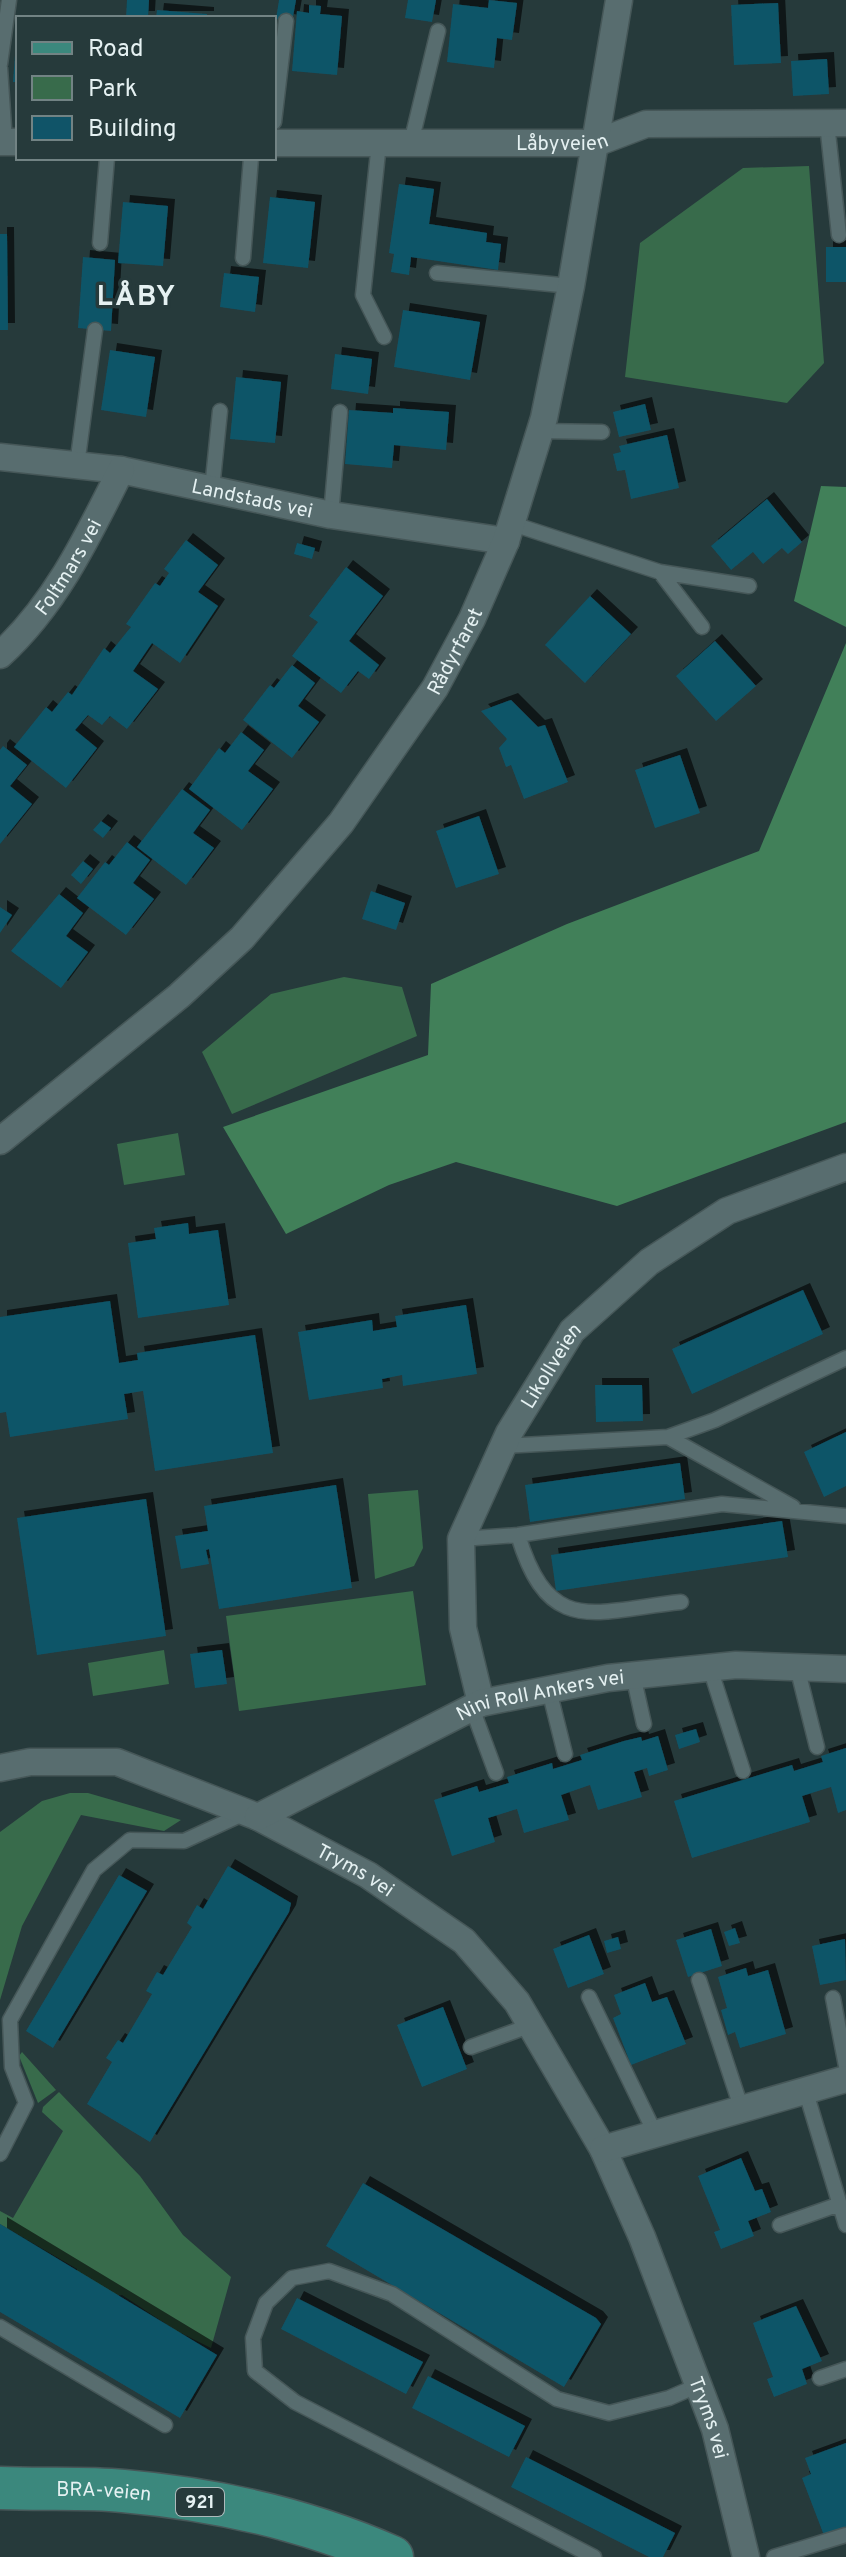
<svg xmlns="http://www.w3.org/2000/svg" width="846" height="2557" viewBox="0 0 846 2557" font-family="Overpass,sans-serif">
  <defs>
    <filter id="shadow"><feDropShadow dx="7" dy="-7" stdDeviation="0" flood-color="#0009"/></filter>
  </defs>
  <rect width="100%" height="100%" fill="#263a3b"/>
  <!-- green -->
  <path fill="#386b4b" d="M809 166 824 363 787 403 625 377 640 243 743 168Z
    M344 977 402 987 417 1036 232 1114 202 1052 271 994Z
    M178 1133 185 1175 124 1185 117 1144Z
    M418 1490 423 1548 414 1566 375 1579 368 1494Z
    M413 1591 426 1685 239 1711 226 1616Z
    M164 1650 169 1684 93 1696 88 1663Z
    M70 1793H88L181 1820 164 1831 81 1815 22 1926 0 2000V1832L42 1801Z
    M22 2052 56 2090 38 2103 19 2056Z
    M59 2092 140 2176 183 2235 231 2277 211 2348 175 2330 122 2295 116 2296 77 2273V2269L0 2224V2211L13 2218 63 2131 42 2112 43 2107Z"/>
  <!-- forest -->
  <path fill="#418059" d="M821 486 846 487V627L794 601Z
    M846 643V1122L617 1206 456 1162 389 1185 286 1234 223 1127 428 1055 431 984 567 924 759 851Z"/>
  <!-- building -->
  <path fill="#105468" filter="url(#shadow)" d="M127 0H149L148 18H126Z
    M279 0H296L292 22 276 19Z
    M408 0H436L432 22 405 18Z
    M489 0 517 3 512 40 497 38 494 68 447 62 453 4 488 8Z
    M778 3 781 63 734 65 731 5Z
    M309 5 321 6 320 14 342 16 337 75 292 71 297 11 309 13Z
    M157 10 207 14V18H156Z
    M16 42H18V82H13Z
    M827 59 829 94 793 96 791 61Z
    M399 184 434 189 429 224 487 233 486 242 501 244 498 270 411 257 409 275 391 272 394 254 389 253Z
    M270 197 315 202 308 268 263 263Z
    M123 202 168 206 163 266 118 263Z
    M0 234H7L8 330H0Z
    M826 247H846V282H826Z
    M83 257 115 260 111 331 78 328Z
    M224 273 259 277 255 312 220 307Z
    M403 310 480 322 470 380 394 367Z
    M110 350 155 357 146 417 101 410Z
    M335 354 372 359 368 394 331 389Z
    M236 377 281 382 275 443 230 439Z
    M645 404 651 430 619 437 613 412Z
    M393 408 449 412 446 450 394 445 392 468 345 464 349 410 393 413Z
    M667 435 679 488 631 499 625 470 617 471 613 454 621 452 619 446Z
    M767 499 802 542 788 554 782 548 763 564 753 552 731 570 711 546Z
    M186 540 218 565 198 592 218 606 180 663 152 643 133 671 158 689 127 729 110 716 102 725 88 715 75 730 97 748 66 788 14 747 46 707 52 712 68 692 72 695 104 648 110 653 126 633 131 627 126 624 155 583 160 586 169 573 164 569Z
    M297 543 315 548 312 559 294 554Z
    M346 567 383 596 349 641 379 665 369 679 358 671 341 693 292 656 318 622 309 616Z
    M590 596 631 634 585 683 545 645Z
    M715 641 756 686 716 721 676 676Z
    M292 665 315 683 298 706 319 722 292 758 243 720 270 685 274 688Z
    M511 700 538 727 545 725 568 782 524 799 511 765 506 767 499 748 507 739 481 711Z
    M241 732 264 750 248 771 273 789 242 830 189 789 219 748 225 753Z
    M3 746 27 765 10 786 32 804 0 844V750Z
    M680 755 700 813 655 828 635 770Z
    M182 789 210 810 193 833 214 848 186 885 137 847Z
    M479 816 499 874 456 888 436 831Z
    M101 821 111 828 103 838 93 830Z
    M127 842 150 860 133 883 154 899 126 935 77 898 105 862 109 865Z
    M83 861 93 869 81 884 71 875Z
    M371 891 405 903 396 930 362 919Z
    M59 894 83 913 66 936 88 952 61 988 11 951Z
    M0 907 12 915 0 933Z
    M188 1223 189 1234 218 1230 229 1305 138 1318 128 1243 156 1239 154 1228Z
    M803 1290 823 1334 692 1394 672 1349Z
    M110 1301 119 1363 138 1360 137 1353 255 1335 273 1453 155 1471 143 1391 124 1394 128 1419 10 1437 6 1412 0 1413V1317Z
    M466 1305 477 1374 403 1386 402 1375 382 1379 383 1388 309 1400 298 1332 372 1320 373 1331 397 1327 395 1316Z
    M595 1385H642L643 1421 596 1422Z
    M846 1432V1486L824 1497 804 1452Z
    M680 1463 685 1499 530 1522 525 1485Z
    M336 1485 352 1588 219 1609 209 1549 206 1550 209 1564 181 1569 175 1536 208 1531 204 1506Z
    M146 1499 166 1636 37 1655 17 1518Z
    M782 1521 788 1557 556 1591 551 1555Z
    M222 1650 227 1684 195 1688 190 1654Z
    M696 1729 700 1742 679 1749 675 1735Z
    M658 1736 668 1770 649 1776 647 1768 634 1772 642 1797 598 1810 590 1785 561 1795 569 1820 524 1833 517 1809 488 1818 495 1842 452 1856 434 1800 477 1786 479 1792 509 1783 507 1777 552 1763 553 1769 582 1760 580 1755 624 1741 641 1737 642 1741Z
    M846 1748V1810L838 1813 831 1787 802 1796 810 1822 692 1858 674 1801 792 1765 794 1771 823 1762 821 1756Z
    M228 1866 291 1903 289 1912 150 2142 87 2104 112 2062 106 2058 118 2040 123 2043 152 1994 146 1991 157 1972 163 1975 192 1927 187 1923 197 1905 203 1909Z
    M119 1875 147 1891 53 2048 26 2031Z
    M735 1928 740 1943 729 1946 724 1932Z
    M711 1929 722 1966 688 1977 676 1940Z
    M589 1935 604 1974 568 1988 553 1949Z
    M618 1937 621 1949 607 1953 604 1941Z
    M845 1939 846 1980 820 1985 812 1946Z
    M746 1968 748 1976 768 1970 786 2034 740 2048 735 2032 728 2035 721 2010 727 2008 718 1977Z
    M645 1983 652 2002 667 1997 686 2044 631 2065 613 2018 621 2014 614 1995Z
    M443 2007 467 2069 422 2087 397 2025Z
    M741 2158 755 2191 762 2189 771 2212 748 2221 754 2236 721 2249 714 2232 720 2230 698 2176Z
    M363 2183 596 2318 601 2324 564 2387 326 2246Z
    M0 2224 217 2355 180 2418 0 2312Z
    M297 2298 423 2362 406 2394 281 2329Z
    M796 2306 822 2361 802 2369 807 2384 774 2397 767 2379 773 2377 753 2323Z
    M428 2376 525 2426 509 2457 412 2408Z
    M846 2443V2530L825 2538 802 2478 811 2474 805 2458Z
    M526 2457 675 2533 663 2557H649L511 2487Z"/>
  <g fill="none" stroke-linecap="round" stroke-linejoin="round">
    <defs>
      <path id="lane" d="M0 64 9 0
        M0 68 5 142
        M274 122 286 21
        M827 123 839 235
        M379 143 363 295 384 337
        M411 143 438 31
        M100 243 107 158
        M243 258 251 158
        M437 273 571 286
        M540 431 602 432
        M77 465 95 330
        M212 489 220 411
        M331 515 340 412
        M513 524 660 572 749 586
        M660 572 702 627
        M668 1437 793 1507
        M505 1446 668 1437 715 1420 846 1358
        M518 1535C549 1638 594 1611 681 1602
        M461 1539 518 1535 722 1504 846 1516
        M797 1667 817 1747
        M710 1668 743 1771
        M633 1675 644 1724
        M549 1690 565 1754
        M472 1708 496 1773
        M699 1980 741 2107
        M589 1997 655 2133
        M833 1998 846 2066
        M471 2047 529 2026
        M805 2089 846 2225
        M0 2154 26 2103 12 2067 10 2020 94 1870 130 1840 184 1841 245 1813
        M780 2225 840 2204
        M0 2327 165 2425
        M820 2378 846 2369
        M594 2557 295 2402 255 2371 253 2338 266 2303 292 2278 329 2271 392 2294 557 2399 609 2413 669 2398 699 2385
        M774 2557 846 2535"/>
      <g id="street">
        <path d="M0 142H18"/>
        <path id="s1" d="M274 143H596L646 124 846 123"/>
        <path id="s2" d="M0 457 121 470 331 515 506 541"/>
        <path id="s3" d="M0 655C56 604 88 536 121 470"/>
        <path id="s4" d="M0 1141 179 996 242 938 341 823 435 688 472 619 506 541 544 418 571 286 619 0"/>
        <path id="s5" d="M481 1703 463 1628 461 1539 509 1433 572 1331 649 1262 727 1211 846 1167"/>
        <path id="s6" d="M0 1768 30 1762H117L258 1817 368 1875 464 1941 517 2002 603 2149 642 2237 715 2429 746 2557"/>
        <path id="s7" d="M258 1817 481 1703 608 1678 736 1665 846 1669"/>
        <path d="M603 2149 846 2079"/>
      </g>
      <g id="primary">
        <path id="s8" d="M0 2488C41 2490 83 2487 123 2491 215 2499 308 2520 392 2557"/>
      </g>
    </defs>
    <!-- lane casing -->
    <use href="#lane" stroke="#465758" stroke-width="17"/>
    <!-- street casing -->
    <use href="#street" stroke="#465758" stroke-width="29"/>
    <!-- primary casing -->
    <use href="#primary" stroke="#465758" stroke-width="45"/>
    <!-- lane -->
    <use href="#lane" stroke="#586d6f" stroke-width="14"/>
    <!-- street -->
    <use href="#street" stroke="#586d6f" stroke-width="26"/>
    <!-- primary -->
    <use href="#primary" stroke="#3b887d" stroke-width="42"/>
  </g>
  <g text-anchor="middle" stroke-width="7" stroke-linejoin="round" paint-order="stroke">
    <!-- shield labels -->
    <rect fill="#263a3b" stroke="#acbabb" stroke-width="2" x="176" y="2488" width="48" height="28" rx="6"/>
    <g font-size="18" font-weight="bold" fill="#e5f1f2">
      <text x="200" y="2508">921</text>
    </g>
    <!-- street labels -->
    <g font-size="20" fill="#e5f1f2" stroke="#263a3b">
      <text dy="7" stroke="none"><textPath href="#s1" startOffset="288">Låbyveien</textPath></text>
      <text dy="7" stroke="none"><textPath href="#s2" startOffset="256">Landstads vei</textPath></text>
      <text dy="7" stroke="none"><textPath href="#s3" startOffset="112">Foltmars vei</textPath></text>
      <text dy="7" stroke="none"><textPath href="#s4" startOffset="674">Rådyrfaret</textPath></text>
      <text dy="7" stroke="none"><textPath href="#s5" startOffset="362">Likollveien</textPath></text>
      <text dy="7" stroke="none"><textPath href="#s7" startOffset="310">Nini Roll Ankers vei</textPath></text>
      <text dy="7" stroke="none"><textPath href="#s6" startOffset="380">Tryms vei</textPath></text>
      <text dy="7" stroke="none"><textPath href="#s6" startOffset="1050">Tryms vei</textPath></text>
      <text dy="7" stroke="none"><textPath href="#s8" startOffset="104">BRA-veien</textPath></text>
    </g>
    <!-- district labels -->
    <g font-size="28" font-weight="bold" letter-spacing="2" fill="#e5f1f2" stroke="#263a3b">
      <text x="137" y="305">LÅBY</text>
    </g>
  </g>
  <!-- legend -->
  <rect x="16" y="16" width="260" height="144" fill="#263a3b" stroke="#728384" stroke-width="2"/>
  <rect x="32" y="42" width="40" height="12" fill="#3b887d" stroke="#728384" stroke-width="2"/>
  <text x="88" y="56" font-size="24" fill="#e5f1f2">Road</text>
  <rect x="32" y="76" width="40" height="24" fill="#386b4b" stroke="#728384" stroke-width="2"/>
  <text x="88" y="96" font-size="24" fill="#e5f1f2">Park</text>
  <rect x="32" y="116" width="40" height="24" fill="#105468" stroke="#728384" stroke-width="2"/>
  <text x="88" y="136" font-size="24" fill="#e5f1f2">Building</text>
</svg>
